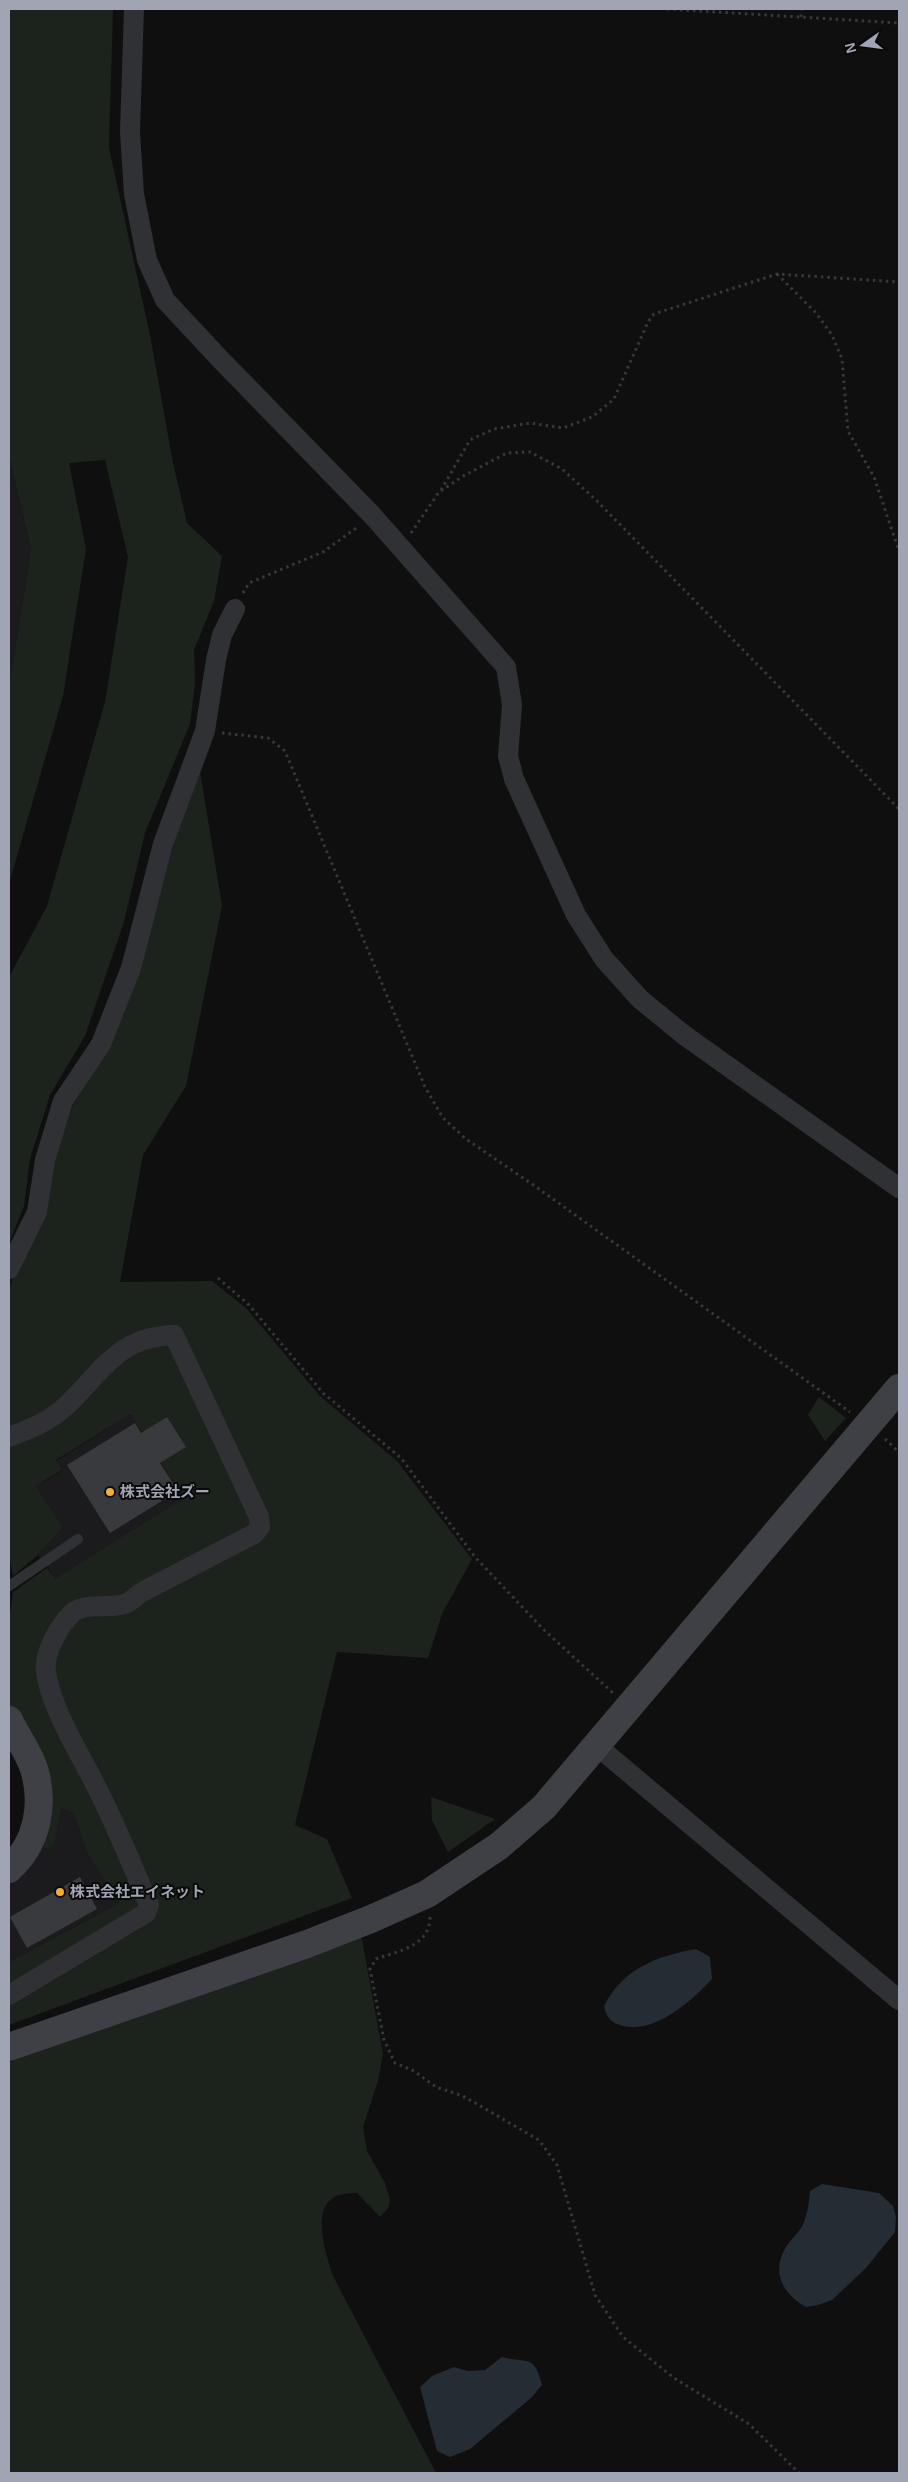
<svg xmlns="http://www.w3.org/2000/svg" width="908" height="2482" viewBox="0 0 908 2482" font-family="Arial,'Noto Sans JP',sans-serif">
  <rect width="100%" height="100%" fill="#0f0f10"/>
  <!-- built -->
  <path fill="#1b1b1d" d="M9 456 31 550 9 685Z
    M131 1414 183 1498 56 1578 38 1555 63 1527 36 1486 62 1471 56 1461Z
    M61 1809 74 1813 87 1853 119 1903 9 1962V1880L40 1846 47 1849 52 1846Z"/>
  <!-- green -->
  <path fill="#1b231c" d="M9 9H113L109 148 150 335 173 463 187 523 222 556 214 601 194 650 195 683 190 724 145 833 124 922 85 1036 50 1095 30 1159 24 1206 9 1243V977L47 906 105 702 128 557 105 460 69 463 86 549 63 696 9 884V685L31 550 9 456Z
    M199 765 222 906 186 1086 143 1155 120 1282 212 1281 246 1308 320 1396 397 1461 472 1559 442 1614 428 1658 337 1652 295 1825 327 1839 352 1898 9 2025V1962L119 1903 87 1853 74 1813 61 1809 54 1844 49 1849 44 1848 42 1844 20 1725 9 1704V1622L13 1592 47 1568 56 1578 183 1498 131 1414 56 1460 62 1470 36 1486 63 1527 38 1555 13 1576 9 1556V1290L72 1107 107 1049 139 970 174 843Z
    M819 1397 846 1418 825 1441 808 1415Z
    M431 1797 495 1819 448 1852 432 1820Z
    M361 1934 383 2054 378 2081 363 2127 367 2151 385 2183 390 2200 388 2208 380 2217 357 2193C305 2190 323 2246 333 2276L436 2473H9V2062Z"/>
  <!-- water -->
  <path fill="#252d34" d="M696 1949 710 1957 712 1979C691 2002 652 2036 620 2025 610 2022 606 2016 604 2006 623 1969 656 1956 696 1949Z
    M822 2184 879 2193 893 2206 896 2217 895 2232 866 2268 832 2300 818 2305 806 2307C782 2294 771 2271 786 2247 792 2238 801 2231 804 2222 808 2212 809 2201 810 2191Z
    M502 2357C529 2364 534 2354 542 2385L531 2398 470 2449 450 2457 437 2451 420 2387 432 2376 454 2367 468 2371 485 2370Z"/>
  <!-- building -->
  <path fill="#383a3e" d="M167 1417 186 1447 160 1463 178 1491 110 1533 67 1465 135 1423 141 1433Z
    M80 1877 97 1909 27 1948 10 1917Z"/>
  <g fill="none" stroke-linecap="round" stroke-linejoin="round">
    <!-- path -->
    <path stroke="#36383c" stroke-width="3" stroke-dasharray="2.5 4" stroke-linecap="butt" d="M667 9 899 23
      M801 17 802 9
      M777 274 816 313 832 335 842 359 848 431 874 477 899 551
      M441 490 470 440 494 429 530 423 563 428 592 417 614 399 648 322 654 314 777 274 899 282
      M411 533 439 492 465 475 507 453 530 452 562 469 597 501 899 809
      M243 593 249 583 323 552 359 526
      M222 733 268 738 285 751 425 1087 443 1118 466 1139 532 1184 850 1412
      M218 1278 249 1305 323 1393 401 1458 475 1557 544 1630 613 1693
      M885 1439 899 1452
      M430 1917C430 1946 398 1951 376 1959L370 1969 384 2040 395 2063 414 2071 436 2087 463 2096 539 2140 557 2165 595 2295 623 2337 674 2378 749 2424 799 2473"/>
    <!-- lane -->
    <path stroke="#303135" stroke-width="10" d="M9 1586 78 1539"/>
    <!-- street -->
    <path stroke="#303135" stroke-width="20" d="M134 9 130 132 134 194 147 260 165 300 220 359 372 515 506 667 512 705 508 756 514 779 576 915 604 959 640 999 684 1035 899 1188
      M9 1269 37 1212 45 1160 63 1101 101 1044 131 968 163 844 205 731 216 660 222 635 235 609
      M9 1437C30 1429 49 1422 66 1406 103 1371 117 1337 174 1335L259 1517 260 1527 254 1534 142 1592C137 1595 132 1601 127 1603 111 1610 84 1601 71 1614 59 1626 43 1654 46 1672 50 1706 80 1754 96 1786 116 1825 132 1865 149 1905L146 1913 9 1995
      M596 1745 899 2000"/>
    <!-- secondary -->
    <path stroke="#3e4045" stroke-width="28" d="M9 1720C16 1736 29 1752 34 1769 45 1805 37 1844 9 1869
      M9 2047 307 1944 371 1919 427 1894 499 1846 544 1807 899 1388"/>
  </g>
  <!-- markers -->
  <g fill="#f7b020" stroke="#0a0a0b" stroke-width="2">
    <circle cx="110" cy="1492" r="5"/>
    <circle cx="60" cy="1892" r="5"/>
  </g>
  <g text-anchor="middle" stroke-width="4" stroke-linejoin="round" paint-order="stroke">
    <!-- poi labels -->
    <g font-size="15" font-weight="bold" fill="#9fa5b2" stroke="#0a0a0b" text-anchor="start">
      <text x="120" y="1497">株式会社ズー</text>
      <text x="70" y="1897">株式会社エイネット</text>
    </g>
  </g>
  <!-- border -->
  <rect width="908" height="2482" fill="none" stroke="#9fa5b2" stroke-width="20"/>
  <!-- north arrow -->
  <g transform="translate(863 45) rotate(256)" stroke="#0a0a0b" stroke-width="4" paint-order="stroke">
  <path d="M0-4L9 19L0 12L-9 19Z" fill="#9fa5b2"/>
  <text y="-8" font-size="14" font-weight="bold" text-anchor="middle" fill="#9fa5b2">N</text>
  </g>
</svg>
